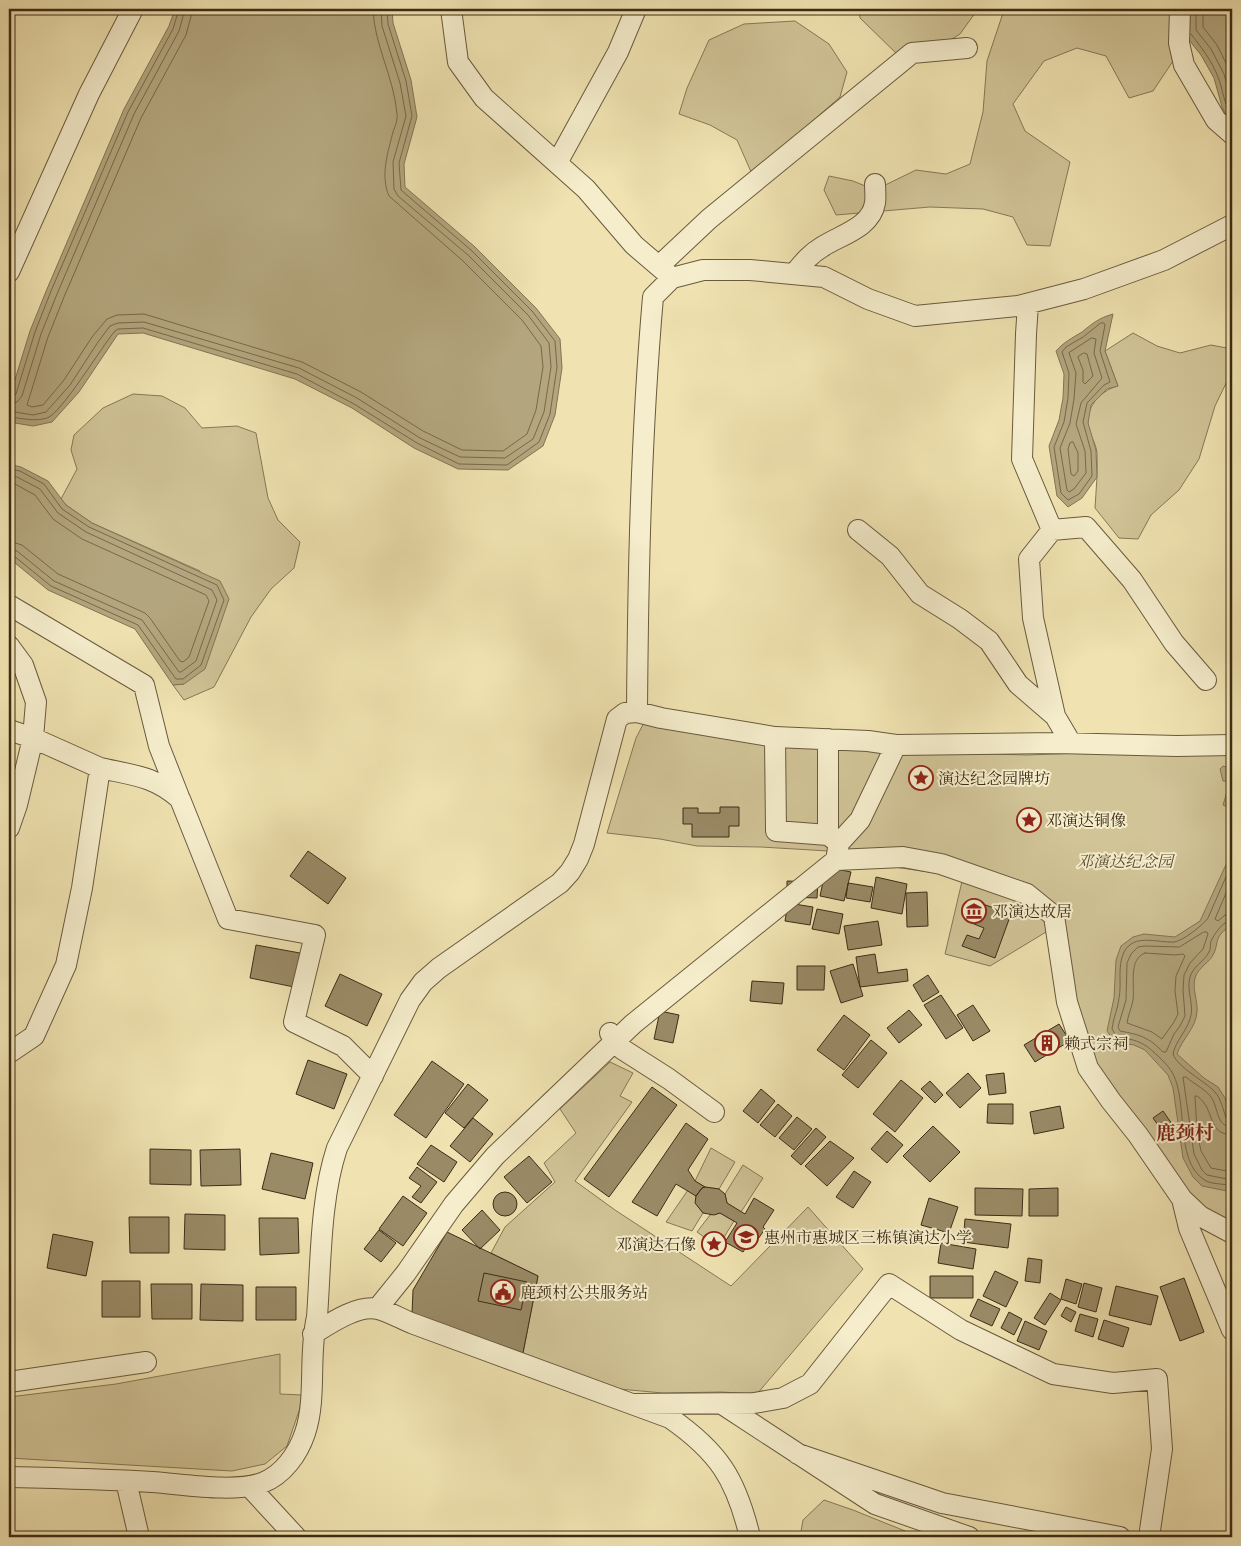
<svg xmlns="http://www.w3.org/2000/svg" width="1241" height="1546" viewBox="0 0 1241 1546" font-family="'Libre Bodoni','Noto Serif SC',serif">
  <rect width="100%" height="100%" fill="#f0e3b1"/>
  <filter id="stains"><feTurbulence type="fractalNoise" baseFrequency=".004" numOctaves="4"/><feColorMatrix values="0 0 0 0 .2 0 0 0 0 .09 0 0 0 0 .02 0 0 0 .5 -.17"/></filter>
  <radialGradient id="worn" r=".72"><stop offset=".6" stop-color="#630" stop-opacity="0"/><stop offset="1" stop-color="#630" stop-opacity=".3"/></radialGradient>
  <!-- green -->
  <path fill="#d1c497" stroke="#867857" d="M859 9H978L960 34 918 60 898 55 860 18Z
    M1003 9H1174L1170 42 1173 61 1153 91 1129 98 1106 56 1077 48 1044 61 1013 104 1025 131 1070 162 1050 246 1027 245 1013 217 983 209 930 207 836 215 824 190 829 176 853 181 875 190 916 170 946 174 970 164 983 112 987 61 1004 10Z
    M795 21 829 44 847 72 840 97 752 174 737 140 710 125 679 114 687 88 709 40 744 24Z
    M1133 333 1157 346 1180 353 1211 345 1232 349V371L1215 406 1199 459 1179 490 1151 515 1138 539 1119 538 1095 508C1096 490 1098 471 1097 453 1096 442 1088 433 1088 423 1087 405 1102 390 1118 386L1105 351Z
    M133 394 162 396 185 408 202 428 237 426 256 433 268 498 278 520 300 542 294 568 271 589 251 617 214 687 184 700 173 685 184 684 200 571 92 523 66 505 61 499 77 469 71 450 74 435 103 408Z
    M648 715 907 752 1028 755 1082 753 1232 754V1230L1197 1208 1088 1068 1046 932 990 966 945 954 963 877 860 862 828 851 761 847 697 846 660 839 607 833 636 738Z
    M610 1062 633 1073 620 1096 632 1102 575 1181 615 1210 731 1286 808 1207 863 1269 757 1394 721 1392 663 1393 608 1388 523 1353 538 1276 491 1253 505 1227 555 1182 544 1163 576 1133 560 1109Z
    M711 1148 735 1162 719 1189 705 1187 695 1181Z
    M743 1165 763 1178 741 1212 727 1203 725 1194Z
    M688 1190 696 1196V1203L703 1213 692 1231 666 1222Z
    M720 1213 734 1221 718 1247 697 1232 710 1215Z
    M280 1354V1394L302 1395 300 1408 287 1446 265 1464 232 1471 9 1458V1397L116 1384Z
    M824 1500 853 1510 920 1537H800L803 1520Z"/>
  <!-- water -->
  <path fill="#b3a57d" stroke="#837554" d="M175 9H392L393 23 411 80 417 117 404 164 405 187 475 247 536 308 560 339 562 368 555 415 543 446 508 470 458 469 414 448 352 408 295 379 143 333 118 334 79 392 52 422 33 426 9 422V399L30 331 47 289 124 109 169 26Z
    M1185 9H1232V118L1227 117 1222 107 1214 78 1201 55 1185 35Z
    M1113 314 1105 351 1118 386 1107 389 1091 405 1088 423 1096 450 1097 477 1082 498 1068 507 1057 496 1049 446 1059 420 1063 398 1064 374 1056 351C1064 342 1072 338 1082 332 1093 323 1099 318 1113 314Z
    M9 464 21 467 48 481 66 505 92 523 220 581 229 599 205 669 184 684 173 685 135 629 48 590 9 558Z
    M1223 766 1232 769V809L1223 805 1230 782 1223 781 1220 769Z
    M1230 856H1232V920C1229 927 1224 930 1220 935 1216 941 1217 947 1214 953 1210 963 1198 967 1195 978 1192 989 1198 1001 1197 1012 1196 1028 1182 1039 1177 1054L1204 1078 1218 1087 1225 1098 1232 1124V1192L1202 1186 1193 1177 1183 1158 1173 1088 1168 1075 1145 1050 1134 1045 1115 1042 1107 1031 1114 998 1116 960 1121 946 1133 937 1144 934 1175 937 1200 921Z"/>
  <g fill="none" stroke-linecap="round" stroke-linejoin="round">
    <!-- shore -->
    <path stroke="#78684a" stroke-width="1" d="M193 9 186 35 141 118 64 297 48 337 27 405 32 407 43 405 64 380 92 337 107 319 117 315 144 314 302 362 361 392 423 431 462 450 503 451 527 434 536 410 543 367 541 346 522 320 463 261 389 196C380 176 388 152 393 132 395 126 398 120 397 114 394 77 374 45 373 9
      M1196 9V30L1211 49 1224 74 1232 103
      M1203 9V27L1217 45 1232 75
      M1191 34C1201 47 1212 61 1218 77 1223 88 1223 105 1232 113
      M1101 323H1104L1105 325 1100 351 1110 382 1104 385 1087 403 1083 422 1091 451 1092 476 1079 494 1068 500 1061 493 1054 447 1064 422 1068 398 1069 373 1062 352 1066 347 1083 337Z
      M1092 338 1096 339 1094 353 1102 378 1081 403 1076 424 1085 451 1086 473 1074 489 1069 492 1067 490 1060 448 1070 423 1074 399 1076 373 1069 353Z
      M1084 353 1087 354 1093 376 1085 384 1083 382V370L1078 357Z
      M9 398 13 397 16 394 35 332 51 291 128 112 173 29 179 9
      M9 404 17 402 22 396 41 334 57 294 134 114 179 31 185 9
      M9 411 33 415 46 412 70 385 98 342 110 326 118 323 144 322 299 368 357 398 420 438 460 457 505 458 533 439 544 412 551 367 549 343 528 315 468 255 398 196 394 189 393 162 406 116 400 83 382 26 381 9
      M9 417C22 418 33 422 47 418 61 414 102 346 115 331L118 329 143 328 297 374 354 404 417 443 459 464 507 465 539 442 550 414 557 367 555 341 532 311 472 251 401 190 399 163 412 116 406 81 388 24 387 9
      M1073 442 1078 453V471L1074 476 1071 474 1068 449 1070 443Z
      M9 469 20 471 44 484 62 509 89 527 217 585 224 600 201 665 183 679H176L138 625 51 586 14 556 9 555
      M9 475 17 477 40 489 58 513 86 532 212 590 217 600 196 661 181 672H179L142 620 54 581 17 551 9 549
      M9 483 15 484 35 495 53 519 82 539 206 595 209 601 189 657 183 662 180 661 150 618 145 613 58 574 22 545 9 541
      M1232 863 1208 918C1203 925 1183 941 1174 942 1157 943 1134 933 1124 952 1117 967 1122 983 1119 998 1118 1009 1113 1018 1112 1029L1117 1037C1139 1040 1145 1043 1161 1059 1165 1063 1170 1068 1173 1074 1188 1103 1175 1159 1203 1179 1210 1185 1223 1183 1232 1186
      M1232 879 1215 919 1218 921 1225 915 1232 914
      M1232 920C1223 921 1215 933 1211 941 1210 945 1211 949 1209 952 1204 962 1193 966 1190 977 1186 991 1195 1006 1190 1019 1186 1032 1176 1040 1173 1054 1178 1068 1205 1081 1215 1092 1221 1099 1223 1109 1226 1118L1232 1121
      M1204 932H1207L1208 934 1203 949 1190 963 1184 975 1183 990 1185 1016 1180 1026 1174 1034 1166 1052H1163C1148 1037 1141 1035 1120 1031L1118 1027 1126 1000 1127 963 1131 954 1138 947 1144 946 1179 947Z
      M1145 953 1175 955 1183 954 1185 956 1176 976 1175 991 1178 1014 1174 1022 1162 1039 1152 1032 1127 1023C1128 1015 1132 1007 1133 1000 1135 985 1128 959 1145 953Z
      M1232 1127C1215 1126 1219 1108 1211 1097 1205 1089 1194 1084 1186 1077H1183L1194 1154 1202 1170 1207 1175 1232 1180
      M1232 1135C1206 1134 1216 1109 1197 1096H1195L1197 1132 1201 1151 1211 1168 1232 1172"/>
  </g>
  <!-- building -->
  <path fill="#9a8b67" stroke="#3c2c17" d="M720 807H739V826H729V837H692V824H683V808H698V813H720Z
    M308 851 346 878 328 904 290 876Z
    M826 867 851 872 844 901 820 896Z
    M876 877 907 884 902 914 871 908Z
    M787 881 818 882 817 898 787 897Z
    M848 883 873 887 870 902 846 898Z
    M927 892 928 926 907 927 906 893Z
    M977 902 1011 914 995 958 962 946 967 935 979 939 984 928 969 922Z
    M788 903 813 907 810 925 785 921Z
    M817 909 843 914 839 934 812 929Z
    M878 921 882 945 848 950 844 926Z
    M256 945 300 953 294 987 250 978Z
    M875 954 878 973 907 969 908 981 860 987 856 957Z
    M853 964 863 996 841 1003 830 971Z
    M797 966H825L824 990H797Z
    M340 974 382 994 367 1026 325 1006Z
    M928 975 939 992 923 1002 913 985Z
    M752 981 784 983 782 1004 750 1001Z
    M941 995 963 1028 946 1039 924 1005Z
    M973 1005 990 1031 973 1041 957 1015Z
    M909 1010 922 1025 899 1043 887 1028Z
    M660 1011 679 1015 673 1043 654 1039Z
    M844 1015 870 1035 844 1070 817 1050Z
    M1059 1024 1070 1041 1035 1062 1024 1045Z
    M871 1040 887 1053 858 1088 842 1075Z
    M308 1060 347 1074 334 1109 296 1094Z
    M432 1061 464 1084 426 1138 394 1115Z
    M968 1073 981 1088 960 1108 946 1093Z
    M1004 1073 1006 1093 989 1095 986 1075Z
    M901 1080 923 1098 895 1132 873 1114Z
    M930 1081 943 1095 935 1103 921 1089Z
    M468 1084 488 1100 464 1128 445 1113Z
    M652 1087 677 1105 609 1197 584 1179Z
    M761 1089 775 1101 758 1123 743 1111Z
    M778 1104 792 1116 775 1137 760 1125Z
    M988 1104H1013V1124L987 1123Z
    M1060 1106 1064 1128 1034 1134 1030 1112Z
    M1163 1111 1177 1131 1167 1138 1153 1118Z
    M797 1117 812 1129 794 1150 779 1138Z
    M473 1118 493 1134 470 1162 450 1146Z
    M686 1123 708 1139 688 1170 695 1181 705 1187 702 1188 696 1196 676 1184 657 1216 632 1202Z
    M933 1126 960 1152 930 1182 903 1156Z
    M816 1128 826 1137 801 1165 791 1156Z
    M887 1131 903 1145 887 1163 871 1149Z
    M830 1141 854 1158 827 1186 805 1166Z
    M431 1145 457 1162 444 1182 417 1164Z
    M150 1149 191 1150V1185L150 1184Z
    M240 1149 241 1185 201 1186 200 1150Z
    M271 1153 313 1163 305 1199 262 1189Z
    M529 1156 552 1182 527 1203 504 1177Z
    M417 1167 437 1182 421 1203 412 1197 421 1186 409 1178Z
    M854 1171 871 1182 853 1208 836 1197Z
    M705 1187 719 1189 725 1194 727 1203 745 1214 754 1198 774 1210 763 1227 765 1229 758 1239 753 1237 743 1252 725 1242 737 1223 720 1213 714 1215 703 1213 695 1203 696 1196 702 1188Z
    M975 1188 1023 1189 1022 1216 975 1215Z
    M1058 1188V1216H1029V1189Z
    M493 1204a12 12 0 1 1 24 0a12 12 0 1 1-24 0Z
    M403 1196 427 1213 403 1246 379 1229Z
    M929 1198 958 1207 949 1233 921 1225Z
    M482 1210 500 1230 480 1249 462 1230Z
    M185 1214 225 1215V1250L184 1249Z
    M129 1217H169V1253H130Z
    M259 1218H298L299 1253 260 1255Z
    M965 1219 1011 1224 1008 1248 963 1242Z
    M379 1230 396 1243 381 1262 364 1249Z
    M447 1232 538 1276 523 1353 412 1314 413 1290Z
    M53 1234 93 1242 86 1276 47 1268Z
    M941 1243 976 1249 973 1269 938 1263Z
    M1028 1258 1042 1260 1040 1283 1025 1281Z
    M995 1271 1018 1282 1006 1307 983 1296Z
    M484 1273 527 1282 521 1310 478 1301Z
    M930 1276H973V1298H930Z
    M1184 1278 1204 1332 1180 1341 1160 1287Z
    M1066 1279 1082 1284 1076 1304 1061 1299Z
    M102 1281H140V1317H102Z
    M1084 1283 1102 1288 1096 1312 1078 1307Z
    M151 1284H192V1319H152Z
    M201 1284 243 1285V1321L200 1320Z
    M1116 1286 1158 1296 1151 1325 1109 1315Z
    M256 1287H296V1320H256Z
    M1050 1293 1061 1300 1045 1325 1034 1318Z
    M978 1299 1000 1309 992 1326 970 1316Z
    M1066 1307 1076 1312 1071 1322 1061 1316Z
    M1009 1312 1022 1319 1014 1335 1001 1328Z
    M1080 1314 1098 1319 1093 1337 1075 1331Z
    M1104 1320 1129 1328 1123 1347 1098 1339Z
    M1025 1321 1047 1331 1039 1350 1017 1341Z"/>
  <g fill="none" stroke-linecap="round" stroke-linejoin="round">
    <defs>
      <path id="minor" d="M451 9 458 62 484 98 586 189 634 245 669 275
        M1180 9 1179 43 1184 65 1216 120 1232 134
        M557 163 618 52 636 9
        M659 266 709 219 912 53 967 48
        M9 272 89 94 133 9
        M794 274C803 263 810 254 822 247 840 235 871 228 875 203 876 197 875 190 875 184
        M1028 304 1026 334 1022 459 1052 530 1029 559 1033 618 1055 716
        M858 530 890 556 920 594 960 619 989 641 1018 684 1055 716 1071 743
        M1052 530 1086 527 1132 580 1174 643 1206 680
        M9 605 144 685 159 746 179 797
        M9 646 23 665 36 702 33 738 100 768 82 888 66 965 34 1036 9 1053
        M637 712C638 573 641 435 653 297L672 278 703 270H750L824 277 868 299 915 316 1018 306 1084 289 1164 260 1232 225
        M9 730 33 738 17 805 9 828
        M775 737 776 831 828 835
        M828 739V835L839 843 836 860
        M100 768C132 775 155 776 180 799L228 919 315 935 294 1022 343 1046 373 1076
        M839 843 860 820 896 745
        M610 1033 622 1049 669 1079 714 1112
        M1182 1199 1189 1228 1232 1330
        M377 1309 406 1273 454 1204 495 1156 633 1024 836 860 903 857 941 864 1027 894 1054 916 1067 1002 1088 1068 1111 1101 1138 1135 1182 1199 1200 1216 1232 1233
        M313 1334C329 1324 358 1304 378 1309 390 1312 403 1320 414 1324L670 1418C719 1452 736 1479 750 1537
        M9 1382 146 1362
        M632 1404 754 1403 783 1398 810 1384 889 1284 961 1330 1053 1374 1113 1383 1157 1379 1162 1449 1149 1537
        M722 1404 875 1504 969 1537
        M798 1454 942 1503 1120 1537
        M9 1477C57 1478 105 1479 152 1482 183 1484 233 1493 262 1483 283 1475 298 1454 305 1433 317 1398 308 1354 317 1317 321 1263 320 1199 337 1148L410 1000 423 982 439 968 560 883 570 872 578 859 584 844 617 719 625 713 637 712 661 718 775 737 868 741 896 745 1057 743 1177 746 1232 745
        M126 1481 139 1537
        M249 1486 296 1537"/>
    </defs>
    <!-- minor casing -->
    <use href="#minor" stroke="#695a3e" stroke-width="22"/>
    <!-- minor -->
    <use href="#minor" stroke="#f5edcc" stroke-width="20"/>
  </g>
  <!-- icons -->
  <defs>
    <symbol id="sight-ring" viewBox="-11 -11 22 22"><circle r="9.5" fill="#f5edcc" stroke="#8f2418" stroke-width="1.5"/><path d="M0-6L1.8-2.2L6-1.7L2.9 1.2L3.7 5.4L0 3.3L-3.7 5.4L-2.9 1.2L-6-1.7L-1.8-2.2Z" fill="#8f2418"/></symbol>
    <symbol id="museum-ring" viewBox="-11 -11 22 22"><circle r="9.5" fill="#f5edcc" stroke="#8f2418" stroke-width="1.5"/><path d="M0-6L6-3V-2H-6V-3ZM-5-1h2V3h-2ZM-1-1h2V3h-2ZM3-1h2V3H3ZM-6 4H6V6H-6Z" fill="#8f2418"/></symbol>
    <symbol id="building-ring" viewBox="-11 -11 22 22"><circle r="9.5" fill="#f5edcc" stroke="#8f2418" stroke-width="1.5"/><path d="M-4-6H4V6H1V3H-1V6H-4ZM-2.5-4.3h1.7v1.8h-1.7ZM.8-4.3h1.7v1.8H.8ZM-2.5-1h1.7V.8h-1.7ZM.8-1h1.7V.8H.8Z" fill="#8f2418"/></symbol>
    <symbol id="school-ring" viewBox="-11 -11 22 22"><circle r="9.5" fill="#f5edcc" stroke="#8f2418" stroke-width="1.5"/><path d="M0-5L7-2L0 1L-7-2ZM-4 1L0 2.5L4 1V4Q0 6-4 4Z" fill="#8f2418"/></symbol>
    <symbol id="civic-ring" viewBox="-11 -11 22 22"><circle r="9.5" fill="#f5edcc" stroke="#8f2418" stroke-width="1.5"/><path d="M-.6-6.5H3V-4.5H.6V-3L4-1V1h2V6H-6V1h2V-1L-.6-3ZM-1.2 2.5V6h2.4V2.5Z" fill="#8f2418"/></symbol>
  </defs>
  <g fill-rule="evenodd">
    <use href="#sight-ring" x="907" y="764" width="28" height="28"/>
    <use href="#sight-ring" x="1015" y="806" width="28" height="28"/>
    <use href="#museum-ring" x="960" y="897" width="28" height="28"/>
    <use href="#building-ring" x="1033" y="1029" width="28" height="28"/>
    <use href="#school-ring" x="732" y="1223" width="28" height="28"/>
    <use href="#sight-ring" x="700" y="1230" width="28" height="28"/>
    <use href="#civic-ring" x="489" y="1278" width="28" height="28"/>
  </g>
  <g text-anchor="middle" stroke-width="4" stroke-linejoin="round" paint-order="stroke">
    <!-- poi labels -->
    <g font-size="16" fill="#3c2c17" stroke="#f5edcc" text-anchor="start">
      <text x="938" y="784">演达纪念园牌坊</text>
      <text x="1046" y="826">邓演达铜像</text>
      <text x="992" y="917">邓演达故居</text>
      <text x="1064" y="1049">赖式宗祠</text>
      <text x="764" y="1243">惠州市惠城区三栋镇演达小学</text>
      <text x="696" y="1250" text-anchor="end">邓演达石像</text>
      <text x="520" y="1298">鹿颈村公共服务站</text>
    </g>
    <!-- park labels -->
    <g font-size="16" font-style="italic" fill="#5a4a31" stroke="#f5edcc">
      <text x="1125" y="867">邓演达纪念园</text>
    </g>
    <!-- quarter labels -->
    <g font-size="19" font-weight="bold" fill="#7a1f14" stroke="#f5edcc">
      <text x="1185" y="1139">鹿颈村</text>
    </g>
  </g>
  <!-- margin -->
  <rect width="1241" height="1546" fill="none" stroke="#f0e3b1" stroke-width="30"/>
  <rect x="10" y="10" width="1221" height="1526" fill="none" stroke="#3c2c17" stroke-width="2.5"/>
  <rect x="15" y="15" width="1211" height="1516" fill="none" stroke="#3c2c17"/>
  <rect width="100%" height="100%" filter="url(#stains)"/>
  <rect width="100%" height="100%" fill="url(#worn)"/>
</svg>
